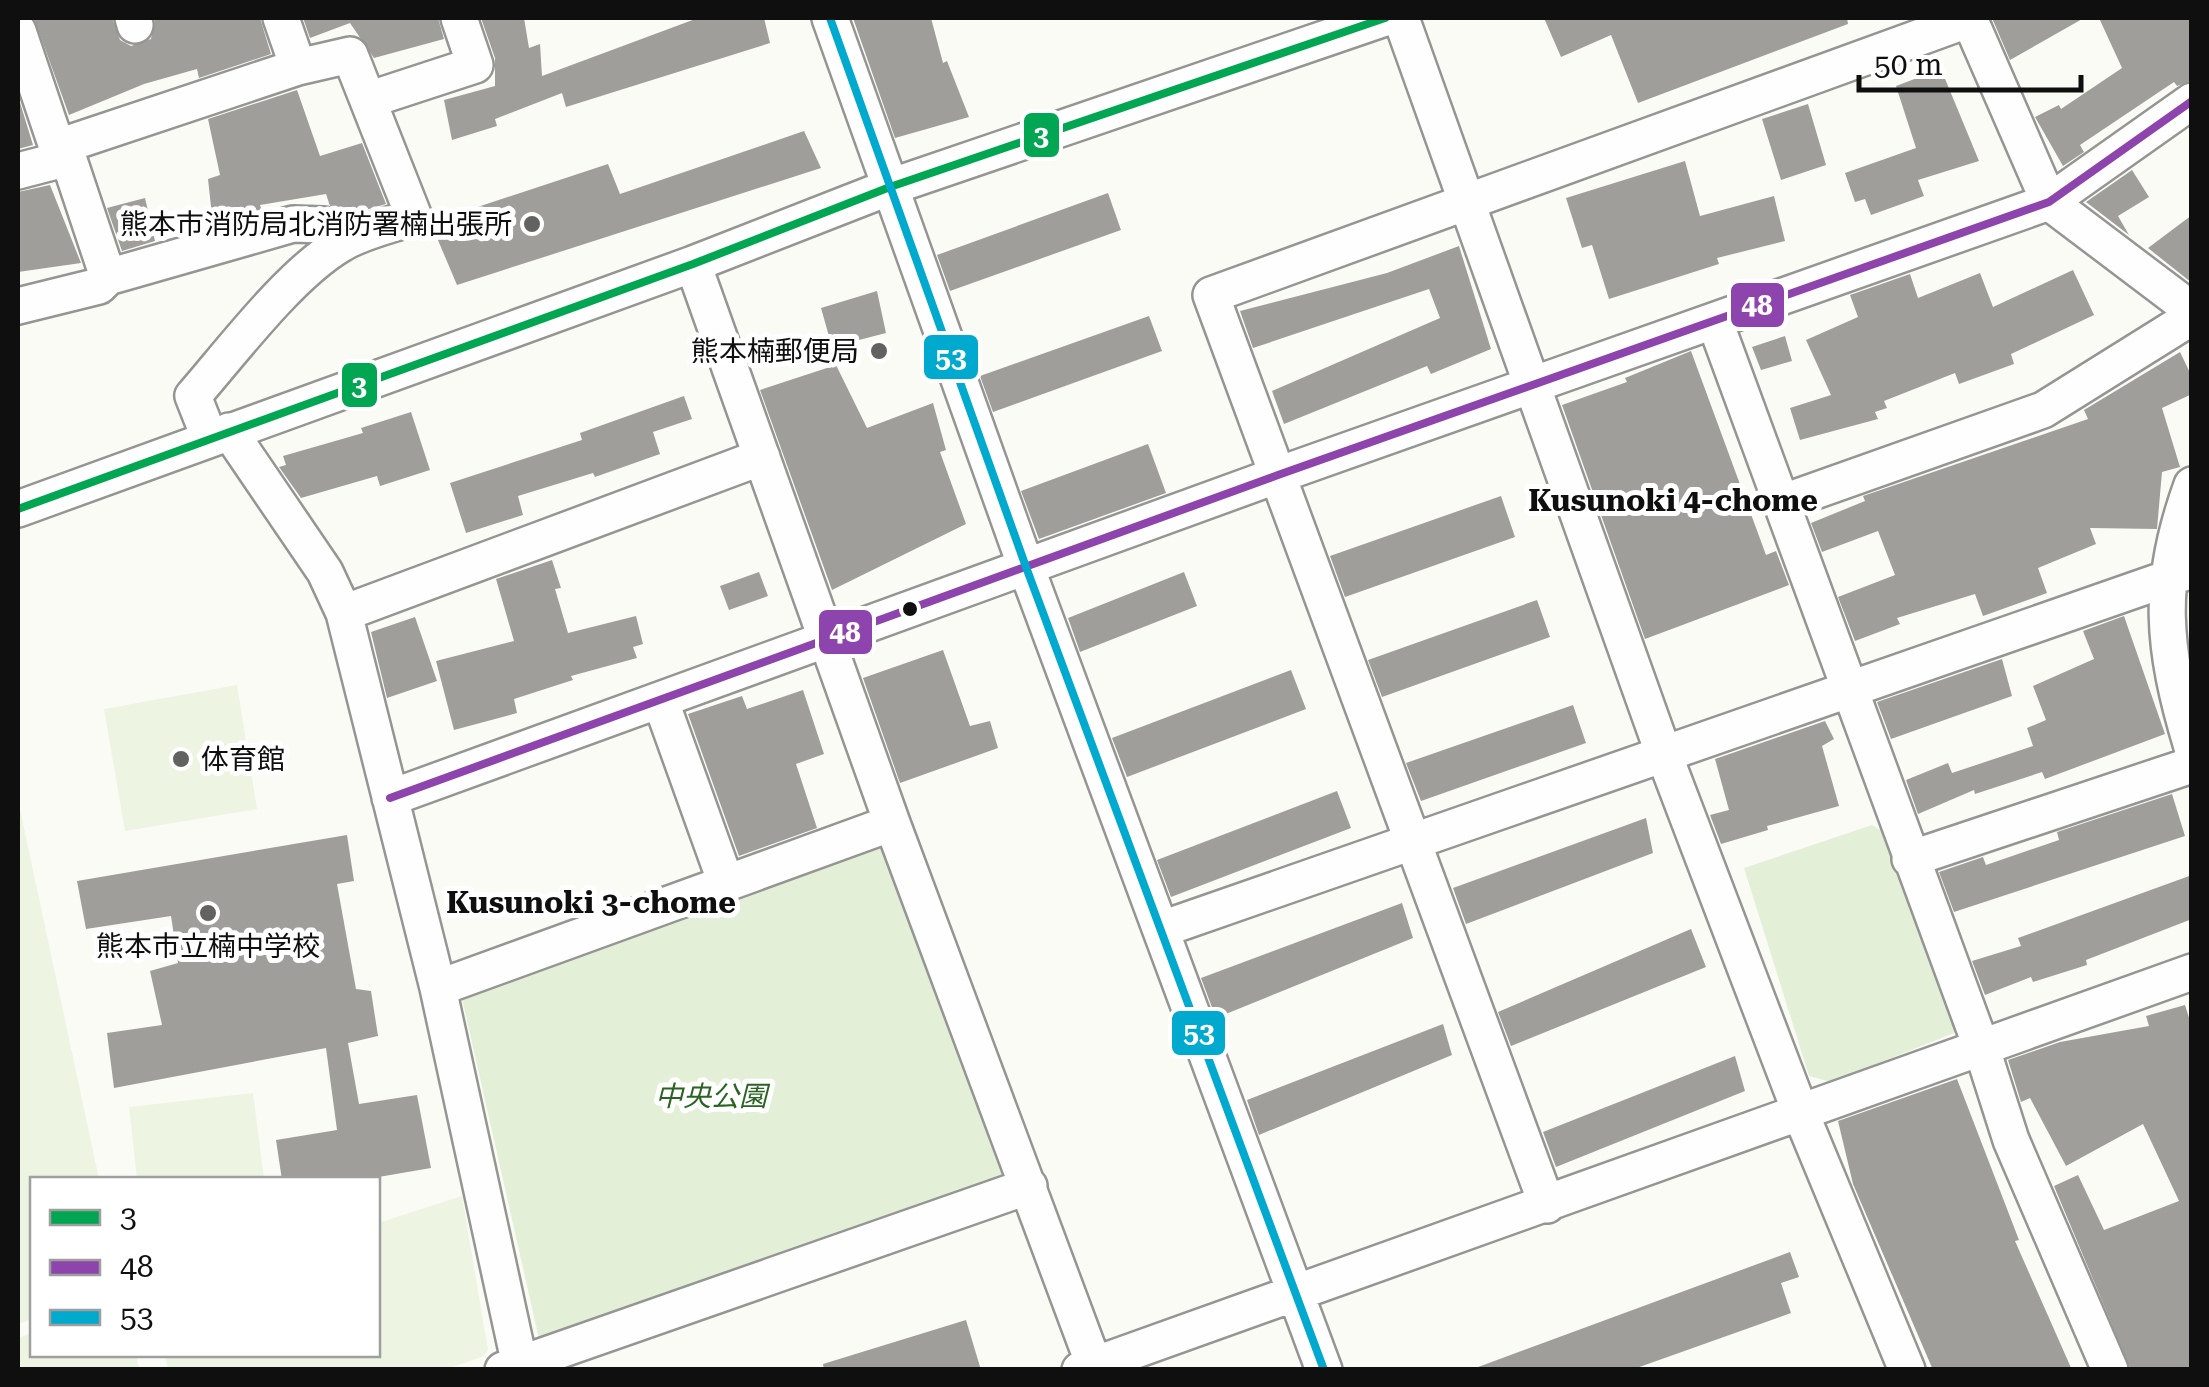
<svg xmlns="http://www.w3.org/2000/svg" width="2209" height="1387" viewBox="0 0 2209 1387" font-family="'Roboto Serif','Noto Sans JP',serif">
  <rect width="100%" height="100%" fill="#fbfbf6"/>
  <!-- green -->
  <path fill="#e3f0d7" d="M1872 825 1897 841 1958 1018 1954 1033 1831 1082 1809 1076 1744 868Z
    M880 844 893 850 1008 1172 1003 1184 555 1344 539 1339 461 994Z"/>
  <!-- pitch -->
  <path fill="#edf4e1" d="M237 685 257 809 125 831 104 709Z
    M18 800 99 1179 32 1180V1319L18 1324Z
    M253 1093 264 1179H137L129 1107Z
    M462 1196 488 1350 484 1356 444 1370 168 1369 165 1355 378 1354V1223Z
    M32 1333V1354L136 1355 139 1369H18V1338Z"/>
  <!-- building -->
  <path fill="#9f9e9b" d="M34 18H112L120 40 131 46 151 39 155 18H260L271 54 199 78 197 69 144 84 69 115Z
    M303 18H438L444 39 374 58 350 23 310 38Z
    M481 18H524L529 48 540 44 542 76 698 18H764L770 43 566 107 562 93 495 119 497 126 452 140 444 100 495 86V58Z
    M853 18H931L943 63 947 61 969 117 895 138Z
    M1544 18H1847L1848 24 1638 103 1611 35 1561 57Z
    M1992 18H2084L2010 60Z
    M2099 18H2192V80L2177 86 2174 82 2080 145 2084 152 2063 166 2035 117 2059 105 2061 109 2122 68Z
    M1941 69 1979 161 1918 180 1924 196 1871 215 1865 199 1855 202 1845 173 1916 148 1896 86Z
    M297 90 320 156 362 143 386 204 345 216 330 206 326 194 260 205 262 211 213 225 208 179 220 175 208 119Z
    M18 96 33 145 18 149Z
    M1808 104 1826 165 1781 180 1762 119Z
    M804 131 821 168 457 285 432 226 435 221 608 164 620 194Z
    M1685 161 1700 216 1774 196 1785 241 1717 258 1719 264 1609 299 1592 245 1582 248 1566 198Z
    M2132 170 2149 197 2118 216 2129 235 2086 202Z
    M50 185 81 263 18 272V192Z
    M1108 193 1121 230 950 291 937 255Z
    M145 198 155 241 122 251 107 208Z
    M2192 215V283L2148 248Z
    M1459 246 1491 349 1431 374 1427 366 1284 424 1272 391 1440 318 1429 289 1253 348 1240 311 1387 273Z
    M2073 270 2094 315 2011 354 2014 364 1959 384 1955 373 1884 401 1887 408 1875 412 1878 419 1800 440 1790 408 1831 395 1806 340 1858 317 1850 295 1910 274 1918 298 1980 273 1993 307Z
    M877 291 886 333 832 347 821 308Z
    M1149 316 1162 351 993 412 980 376Z
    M1785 336 1792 361 1761 370 1752 347Z
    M1691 351 1766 555 1776 551 1789 585 1645 639 1562 405 1627 382 1625 378Z
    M2180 352 2192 377V394L2162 408 2180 467 2162 472 2157 529 2090 528 2096 544 2038 568 2047 593 1983 616 1975 594 1897 618 1900 624 1855 641 1838 597 1895 575 1878 531 1822 552 1811 523 1865 501 1863 496 2088 419 2084 410Z
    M836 365 867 428 933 403 946 450 940 452 966 524 832 590 760 390Z
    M684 396 692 419 653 432 660 454 595 477 593 473 518 496 523 515 466 533 450 483 582 440 580 433Z
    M411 412 430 470 380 486 377 476 301 498 279 467 286 465 283 456 363 433 361 428Z
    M1148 444 1166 493 1039 539 1021 491Z
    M1501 496 1515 537 1345 597 1330 556Z
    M552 560 561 588 555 589 568 633 636 616 643 644 633 647 637 658 571 676 573 680 514 699 517 713 454 730 436 661 514 641 496 579Z
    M759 572 768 596 729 610 720 586Z
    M1184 572 1197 606 1080 652 1068 618Z
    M1537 600 1550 637 1382 697 1368 660Z
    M2124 616 2165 734 2045 779 2042 772 1975 794 1974 790 1918 814 1906 780 1948 763 1952 773 2033 746 2027 728 2046 720 2033 686 2094 659 2083 631Z
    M415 617 437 681 387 698 371 632Z
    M943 650 970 726 990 721 998 748 900 783 863 678Z
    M2002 659 2012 696 1891 739 1877 702Z
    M1291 670 1306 709 1127 777 1112 738Z
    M803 690 824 754 796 764 817 828 739 856 688 714 742 696 747 709Z
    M1573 705 1586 743 1421 801 1406 763Z
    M1825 721 1834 739 1822 746 1839 806 1767 826 1768 830 1721 844 1710 815 1729 810 1715 759Z
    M1337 791 1351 828 1171 897 1157 860Z
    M2172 794 2185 836 1954 912 1939 872 1983 857 1986 865 2059 840 2057 832Z
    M1646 818 1653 853 1466 924 1453 888Z
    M347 835 354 881 337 884 356 989 371 991 378 1036 348 1043 359 1104 417 1095 431 1168 361 1180H282L276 1140 337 1130 326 1048 114 1088 107 1033 162 1025 150 971 178 963 171 916 86 929 77 881Z
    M2192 875V919L2086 960 2087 965 2033 982 2031 977 1985 995 1972 961 2021 946 2018 938Z
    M1402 903 1413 938 1216 1018 1201 978Z
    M1691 929 1706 967 1511 1046 1498 1012Z
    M2185 1005 2192 1027V1370H2131L2054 1186 2078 1175 2104 1230 2179 1201 2143 1124 2066 1166 2030 1098 2021 1102 2008 1060 2060 1042 2149 1026 2146 1016Z
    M1443 1024 1452 1055 1259 1135 1247 1100Z
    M1735 1056 1745 1091 1556 1167 1543 1132Z
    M1957 1079 2019 1240 2015 1241 2072 1370H1933L1853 1184 1838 1121Z
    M1790 1252 1799 1277 1781 1283 1791 1313 1631 1370H1470Z
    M966 1320 981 1370H824L823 1364Z"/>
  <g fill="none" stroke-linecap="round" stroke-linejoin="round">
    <defs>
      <path id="minor" d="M133 18 135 25
        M281 18 298 67
        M830 18 1026 567 1324 1370
        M1401 18 1663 752 1801 1114 1907 1370
        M1969 18 2049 202 2192 310
        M18 31 61 159
        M368 100 475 65 459 18
        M18 171 68 158
        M693 264 892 823 1094 1365
        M108 277 64 145 298 67 350 55 414 217C391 225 362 231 341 244 290 274 233 350 193 396L210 439
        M18 306 99 286 108 277 293 224 324 225 343 242
        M1715 322 1982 1049 2011 1140 2110 1370
        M229 431 325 572 344 613 438 988 521 1370
        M2192 485C2156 584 2162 647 2192 747
        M1781 503 2043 410 2192 317
        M18 509 693 264 890 187 1385 18
        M344 613 762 457
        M661 702 726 883
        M390 798 1278 475 2049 202 2192 101
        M1910 859 2192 765
        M1162 929 2192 570
        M438 988 892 823
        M1547 1205 1211 295 1970 19
        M503 1370 1029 1186
        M1080 1370 2192 972"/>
    </defs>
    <!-- minor casing -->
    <use href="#minor" stroke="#959593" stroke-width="40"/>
    <!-- minor -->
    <use href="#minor" stroke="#fefefe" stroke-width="35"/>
    <defs>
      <path id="bus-1" d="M18 509 693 264 890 187 1385 18"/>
      <path id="bus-2" d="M390 798 1278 475 2049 202 2192 101"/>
      <path id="bus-3" d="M830 18 1026 567 1324 1370"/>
    </defs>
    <!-- bus-1 casing -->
    <use href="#bus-1" stroke="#fff" stroke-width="15"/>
    <!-- bus-2 casing -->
    <use href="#bus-2" stroke="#fff" stroke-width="15"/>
    <!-- bus-3 casing -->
    <use href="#bus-3" stroke="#fff" stroke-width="15"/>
    <!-- bus-1 -->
    <use href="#bus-1" stroke="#00a651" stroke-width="8"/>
    <!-- bus-2 -->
    <use href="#bus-2" stroke="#8e44ad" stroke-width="8"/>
    <!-- bus-3 -->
    <use href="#bus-3" stroke="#00a9ce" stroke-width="8"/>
  </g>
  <!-- markers -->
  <g fill="#626260" stroke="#fff" stroke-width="4">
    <circle cx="532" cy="224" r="10"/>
    <circle cx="879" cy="351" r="10"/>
    <circle cx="181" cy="759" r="10"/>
    <circle cx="208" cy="913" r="10"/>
  </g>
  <circle fill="#0f0f0f" stroke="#fff" stroke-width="4" cx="910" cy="609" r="9"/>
  <g text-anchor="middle" stroke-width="10" stroke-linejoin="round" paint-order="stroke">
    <!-- poi labels -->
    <g font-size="28" fill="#0f0f0f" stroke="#fff" text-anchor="end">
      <text x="512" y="234">熊本市消防局北消防署楠出張所</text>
      <text x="859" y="361">熊本楠郵便局</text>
      <text x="201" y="769" text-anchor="start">体育館</text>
      <text x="208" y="956" text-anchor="middle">熊本市立楠中学校</text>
    </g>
    <!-- park labels -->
    <g font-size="28" font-style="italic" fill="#2a6423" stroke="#fff">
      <text x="711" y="1106">中央公園</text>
    </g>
    <!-- neighbourhood labels -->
    <g font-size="30" font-weight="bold" fill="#0f0f0f" stroke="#fff">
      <text x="1673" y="511">Kusunoki 4-chome</text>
      <text x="591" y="913">Kusunoki 3-chome</text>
    </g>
  </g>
  <g stroke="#fff" stroke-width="4">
    <rect x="1022" y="111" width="39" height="48" rx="10" fill="#00a651"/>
    <rect x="1729" y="281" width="57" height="48" rx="10" fill="#8e44ad"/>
    <rect x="922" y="333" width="58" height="48" rx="10" fill="#00a9ce"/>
    <rect x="340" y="361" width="39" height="48" rx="10" fill="#00a651"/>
    <rect x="817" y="608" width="57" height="48" rx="10" fill="#8e44ad"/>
    <rect x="1170" y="1009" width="57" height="48" rx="10" fill="#00a9ce"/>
  </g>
  <g font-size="28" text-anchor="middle" font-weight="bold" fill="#fff">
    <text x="1041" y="145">3</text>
    <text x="1757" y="315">48</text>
    <text x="951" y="367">53</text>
    <text x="359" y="395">3</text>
    <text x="845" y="642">48</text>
    <text x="1199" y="1042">53</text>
  </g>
  <!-- border -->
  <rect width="2209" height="1387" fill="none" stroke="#0f0f0f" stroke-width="40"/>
  <!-- legend -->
  <rect x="30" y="1177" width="350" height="180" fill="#ffffff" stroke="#9f9f9f" stroke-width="2.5"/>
  <rect x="50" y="1210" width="50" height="15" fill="#00a651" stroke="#9f9f9f" stroke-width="2.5"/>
  <text x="120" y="1227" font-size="30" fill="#0f0f0f">3</text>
  <rect x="50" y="1260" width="50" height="15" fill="#8e44ad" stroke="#9f9f9f" stroke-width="2.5"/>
  <text x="120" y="1277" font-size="30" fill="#0f0f0f">48</text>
  <rect x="50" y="1310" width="50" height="15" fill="#00a9ce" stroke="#9f9f9f" stroke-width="2.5"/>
  <text x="120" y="1327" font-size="30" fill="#0f0f0f">53</text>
  <!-- scale -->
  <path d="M1859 75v15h222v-15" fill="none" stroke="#0f0f0f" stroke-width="5"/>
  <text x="1874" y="75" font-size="30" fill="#0f0f0f" stroke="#ffffff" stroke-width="8" paint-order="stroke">50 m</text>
</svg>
